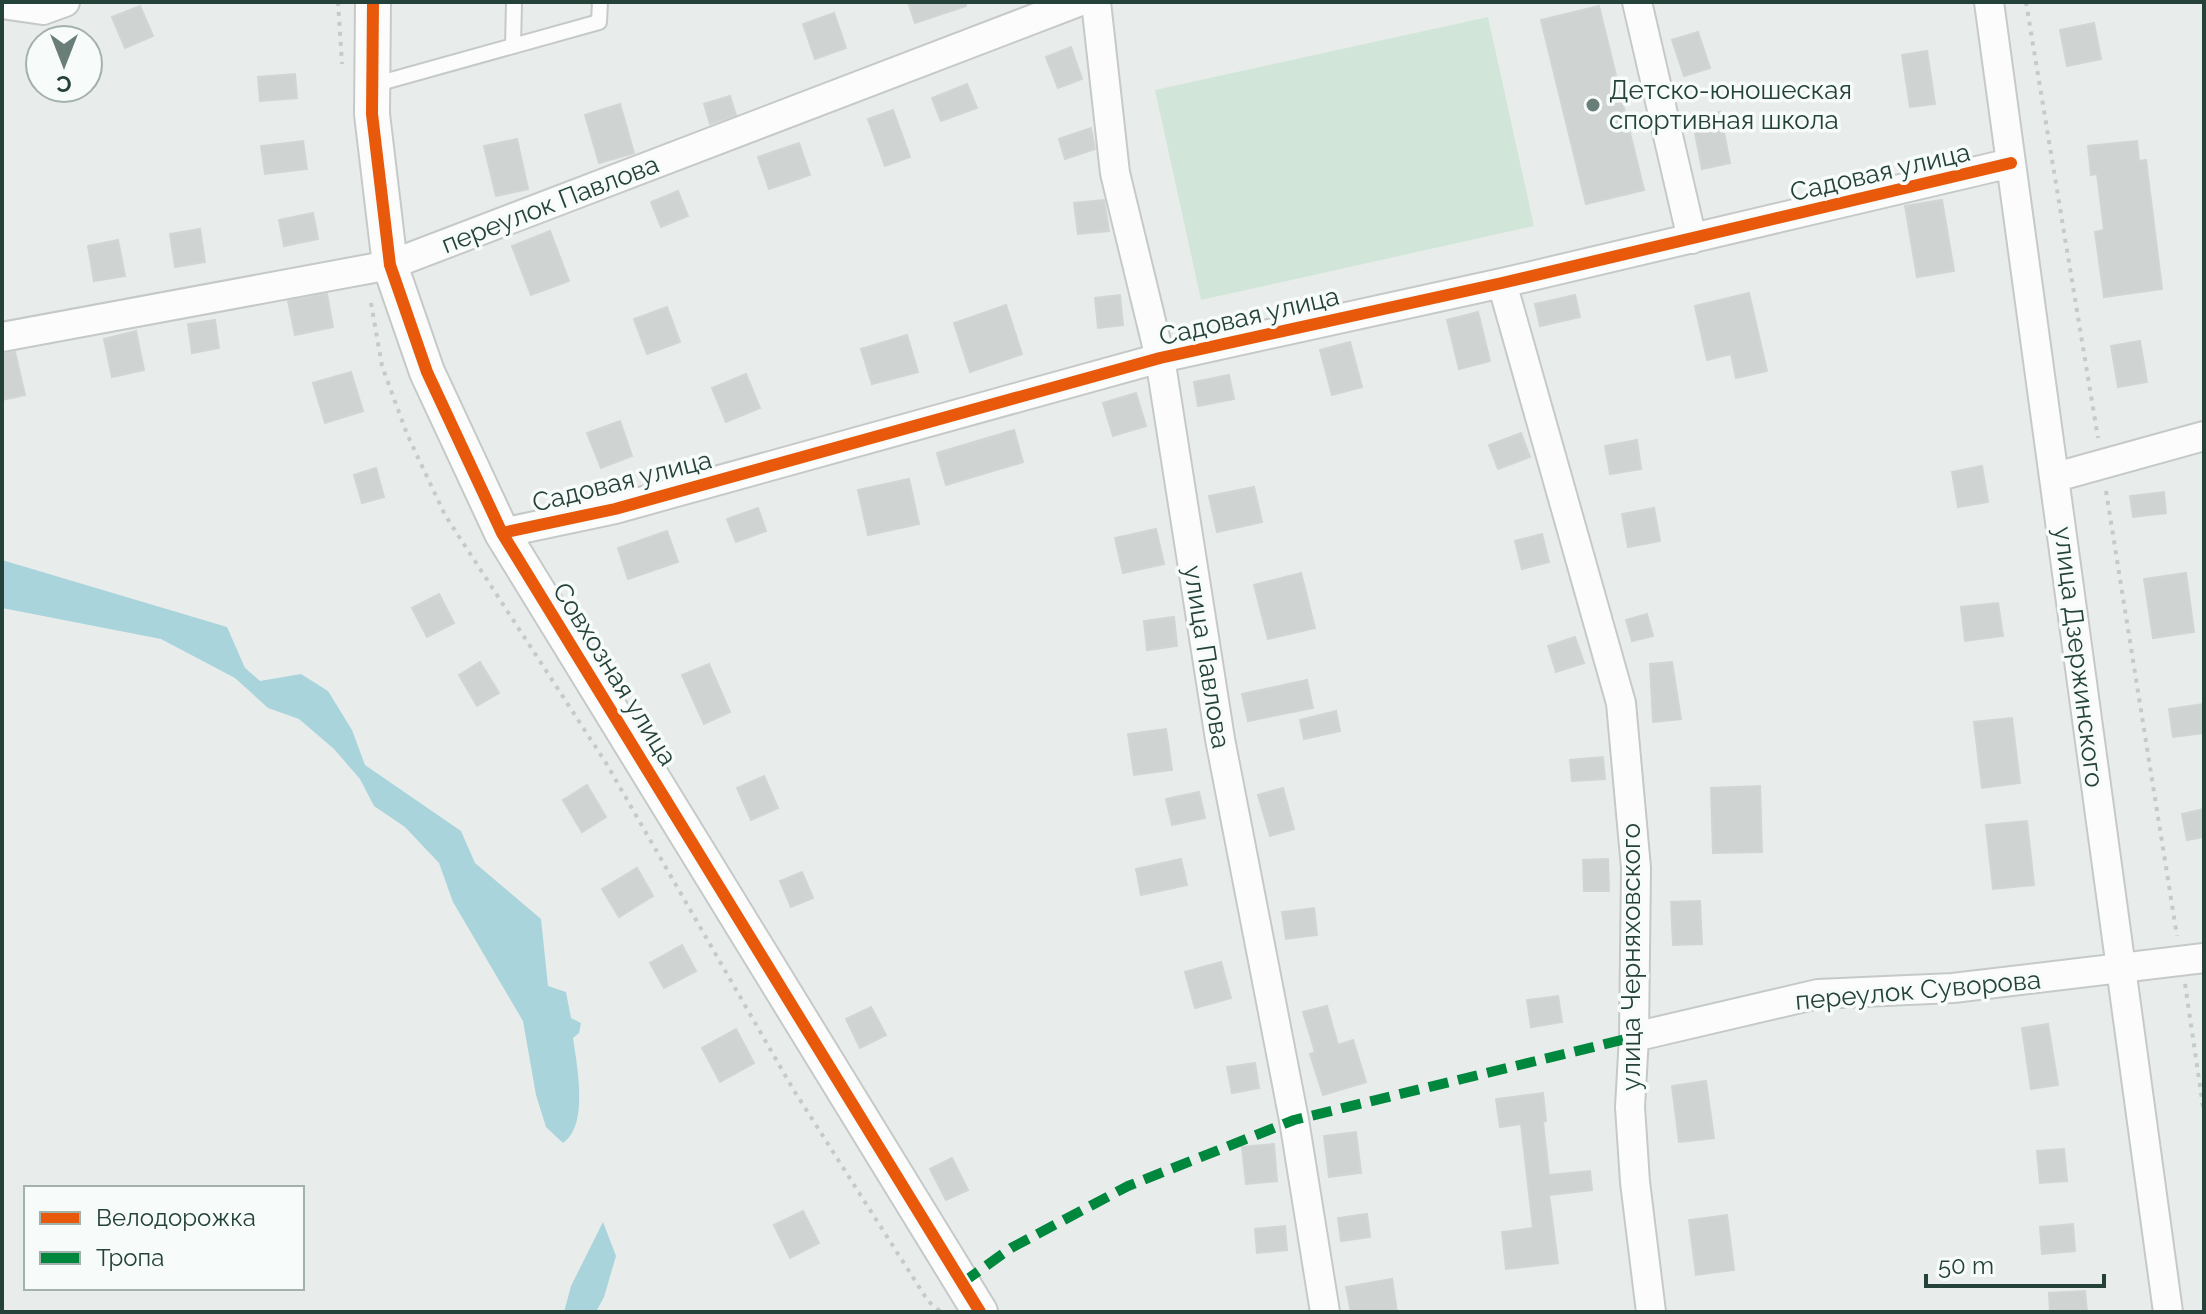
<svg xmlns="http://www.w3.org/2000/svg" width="2206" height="1314" viewBox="0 0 2206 1314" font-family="Raleway,sans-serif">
  <rect width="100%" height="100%" fill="#e8edeb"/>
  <!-- green -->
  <path fill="#d1e6d8" d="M1488 17 1534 226 1201 300 1155 90Z"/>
  <!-- water -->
  <path fill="#a9d4db" d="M2 560 227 627 245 668 260 681 301 674 328 691 352 730 365 765 461 831 475 863 541 919 548 986 566 992 571 1018 581 1023 579 1033 573 1038C577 1066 589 1125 563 1143L546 1127 536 1095 523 1021 453 902 439 863 405 827 374 806 360 779 334 749 299 719 268 708 235 678 161 639 2 608Z
    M603 1222 616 1256 604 1297 596 1312H564L571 1286Z"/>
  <!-- building -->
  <path fill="#cfd4d2" stroke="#d1d6d4" stroke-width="2" d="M908 2H966V6L915 23Z
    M140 6 153 36 125 48 112 17Z
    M1599 6 1644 190 1586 204 1541 20Z
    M834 13 846 48 815 59 803 24Z
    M2094 23 2101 59 2067 66 2060 30Z
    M1698 32 1710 68 1684 76 1672 40Z
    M1071 47 1082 79 1058 88 1046 57Z
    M1927 51 1935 104 1910 107 1902 55Z
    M295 74 297 98 260 101 258 77Z
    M967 84 977 108 941 121 932 98Z
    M730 96 736 115 710 124 704 104Z
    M620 104 634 153 599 163 585 115Z
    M893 110 910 157 885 166 868 119Z
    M1720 112 1730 163 1702 169 1692 118Z
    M1091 128 1095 149 1065 159 1059 139Z
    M517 139 528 189 496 196 484 146Z
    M303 141 307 169 265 174 261 146Z
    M2137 141 2139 161 2146 160 2162 289 2104 297 2095 232 2104 230 2097 174 2091 175 2088 146Z
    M799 143 810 175 769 189 758 157Z
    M678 191 688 216 661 227 651 202Z
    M1104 200 1109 231 1078 234 1074 203Z
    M1942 200 1954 271 1917 277 1905 206Z
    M313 213 318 239 284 246 279 220Z
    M200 229 205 262 175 267 170 234Z
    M550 231 569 281 531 295 512 246Z
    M118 240 125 276 94 281 88 246Z
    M1749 293 1767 371 1736 378 1731 354 1707 360 1695 306Z
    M327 294 333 327 295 335 288 301Z
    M1120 295 1123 325 1098 328 1095 298Z
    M1575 295 1580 317 1540 326 1535 304Z
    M1006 305 1022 354 970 372 954 323Z
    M667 307 680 342 647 354 634 319Z
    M1478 312 1490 361 1459 369 1447 320Z
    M215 320 219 348 192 353 188 324Z
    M136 331 144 370 112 377 104 339Z
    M907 335 918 372 872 384 861 349Z
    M2140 341 2147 382 2118 387 2111 346Z
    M1350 342 1362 387 1332 395 1320 350Z
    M15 352 25 395 2 400V354Z
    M351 372 363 411 325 423 313 383Z
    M746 374 760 408 726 422 712 388Z
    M1229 375 1234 399 1198 406 1194 382Z
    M1136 393 1146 426 1113 436 1103 403Z
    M620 421 632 456 601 468 587 433Z
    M1014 430 1023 462 946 485 937 453Z
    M1521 433 1530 457 1498 469 1489 445Z
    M1637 440 1641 469 1610 474 1605 446Z
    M1982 466 1988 502 1958 507 1952 472Z
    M376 468 384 497 362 503 354 475Z
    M909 479 919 524 868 535 858 490Z
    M1254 487 1262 522 1217 532 1209 496Z
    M2164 492 2166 513 2133 517 2130 496Z
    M758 508 766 531 736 542 727 519Z
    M1654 508 1660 541 1628 547 1622 514Z
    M1156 529 1164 564 1123 573 1115 538Z
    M667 531 678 562 628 579 618 548Z
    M1542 534 1549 562 1522 569 1515 541Z
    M1301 573 1315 628 1268 639 1254 585Z
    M2186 573 2194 632 2153 638 2144 579Z
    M439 594 454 623 427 637 412 608Z
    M1998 603 2003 636 1965 641 1961 607Z
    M1647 614 1653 636 1632 641 1626 620Z
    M1174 617 1177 646 1147 650 1144 621Z
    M1575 637 1584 663 1556 672 1548 646Z
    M480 662 499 693 477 706 459 675Z
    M1672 662 1681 719 1653 722 1650 664Z
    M709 664 730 712 704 724 682 675Z
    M1307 680 1313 708 1248 721 1242 694Z
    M2204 704V733L2173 737 2169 709Z
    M1336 711 1340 731 1304 739 1300 720Z
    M2012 718 2020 783 1982 788 1974 722Z
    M1166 729 1172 770 1134 775 1128 734Z
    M1603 757 1605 779 1572 781 1570 760Z
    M764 776 778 808 751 820 737 788Z
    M587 785 606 817 582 832 563 800Z
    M1760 786 1762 852 1713 853 1711 788Z
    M1283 788 1294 829 1270 836 1258 795Z
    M1199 792 1205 818 1172 825 1166 799Z
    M2204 809V837L2187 840 2182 814Z
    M2027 821 2034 885 1993 889 1986 825Z
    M1181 859 1187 885 1141 895 1136 869Z
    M1608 859 1609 891H1584L1583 860Z
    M637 868 653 896 619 917 602 889Z
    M802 872 813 898 791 907 780 881Z
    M1700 901 1702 944 1673 945 1671 902Z
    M1314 908 1317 935 1286 939 1282 912Z
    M682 945 696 971 664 988 650 963Z
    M1221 962 1231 998 1195 1008 1185 972Z
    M1558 996 1562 1022 1531 1027 1527 1000Z
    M1327 1006 1338 1045 1353 1040 1366 1082 1323 1095 1310 1054 1315 1052 1303 1012Z
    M871 1007 886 1035 860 1048 846 1019Z
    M2048 1024 2058 1085 2031 1089 2022 1028Z
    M736 1029 754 1063 720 1082 702 1048Z
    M1255 1063 1259 1088 1232 1093 1227 1067Z
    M1706 1081 1714 1138 1679 1142 1672 1086Z
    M1543 1093 1546 1121 1543 1122 1549 1175 1590 1171 1592 1190 1549 1195 1558 1263 1506 1269 1502 1232 1533 1228 1521 1124 1500 1127 1496 1099Z
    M1356 1132 1361 1173 1329 1177 1324 1136Z
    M1274 1144 1277 1181 1246 1184 1242 1147Z
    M2064 1149 2067 1181 2040 1183 2037 1151Z
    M952 1158 968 1190 946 1200 930 1169Z
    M803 1211 819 1243 790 1258 774 1225Z
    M1367 1214 1370 1237 1341 1241 1338 1218Z
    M1727 1215 1734 1270 1696 1275 1689 1220Z
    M2073 1224 2075 1251 2042 1254 2040 1227Z
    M1285 1226 1287 1250 1257 1253 1255 1229Z
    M1392 1279 1397 1312H1351L1346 1287Z
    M2085 1291 2087 1312H2050L2049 1293Z"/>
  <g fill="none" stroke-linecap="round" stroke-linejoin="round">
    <defs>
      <path id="service" d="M513 46 514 2
        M373 85 599 22 600 2"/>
      <path id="minor" d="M1096 2 1115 173 1160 358 1220 739 1294 1120 1325 1312
        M1637 2 1692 239
        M1989 2 2168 1312
        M2 4 43 10 65 2
        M1502 283 1621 703 1636 868 1634 1037 1630 1107 1635 1182 1651 1312
        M2 337 390 265 1078 2
        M2056 477 2204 436
        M502 533 615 509 1160 358 1502 283 2011 163
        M1634 1037 1818 994 1953 988 2204 958"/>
      <path id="tertiary" d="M373 2 372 114 390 265 427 372 502 533 980 1312"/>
    </defs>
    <!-- service casing -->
    <use href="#service" stroke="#c5cac8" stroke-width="18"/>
    <!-- minor casing -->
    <use href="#minor" stroke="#c5cac8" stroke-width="32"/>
    <!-- tertiary casing -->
    <use href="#tertiary" stroke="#c5cac8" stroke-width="38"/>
    <!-- path -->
    <path stroke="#c3ccca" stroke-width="4" stroke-dasharray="4 6" stroke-linecap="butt" d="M338 2 342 64
      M2026 2 2098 438
      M371 303 382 366 407 434 445 515 606 763 793 1089 928 1301 941 1312
      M2106 491 2177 936
      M2185 984 2204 1113"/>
    <!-- service -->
    <use href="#service" stroke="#fcfcfc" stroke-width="14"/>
    <!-- minor -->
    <use href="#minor" stroke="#fcfcfc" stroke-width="28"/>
    <!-- tertiary -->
    <use href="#tertiary" stroke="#fcfcfc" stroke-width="34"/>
    <!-- quiet -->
    <path stroke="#00873e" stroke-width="10" stroke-dasharray="20 10" stroke-linecap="butt" d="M962 1283 1011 1248 1128 1186 1294 1120 1634 1037"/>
    <defs>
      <path id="cycleway" d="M373 2 372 114 390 265 427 372 502 533 980 1312
        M502 533 615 509 1160 358 1502 283 2011 163"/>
    </defs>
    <!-- cycleway casing -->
    <use href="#cycleway" stroke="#f7fbf9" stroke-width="17"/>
    <!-- cycleway -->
    <use href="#cycleway" stroke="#e8590c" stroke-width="12"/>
  </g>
  <!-- markers -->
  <circle fill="#697e78" stroke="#f7fbf9" stroke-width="3" cx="1593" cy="105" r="8"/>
  <g text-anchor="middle" stroke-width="7" stroke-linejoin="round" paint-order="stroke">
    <!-- poi labels -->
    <g font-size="26" fill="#24423a" stroke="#f7fbf9" text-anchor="start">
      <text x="1609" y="99">Детско-юношеская<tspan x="1609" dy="30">спортивная школа</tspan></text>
    </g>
    <!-- street labels -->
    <g font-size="26" fill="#24423a" stroke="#f7fbf9">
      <text transform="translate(1880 172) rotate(-13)" y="9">Садовая улица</text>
      <text transform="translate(550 204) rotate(-21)" y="9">переулок Павлова</text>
      <text transform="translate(1249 316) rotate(-13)" y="9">Садовая улица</text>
      <text transform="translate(622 481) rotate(-14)" y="9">Садовая улица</text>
      <text transform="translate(1207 657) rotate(81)" y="9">улица Павлова</text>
      <text transform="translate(2079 657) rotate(83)" y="9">улица Дзержинского</text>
      <text transform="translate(615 674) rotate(58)" y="9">Совхозная улица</text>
      <text transform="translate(1631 957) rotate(-90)" y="9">улица Черняховского</text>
      <text transform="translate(1918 990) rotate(-5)" y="9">переулок Суворова</text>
    </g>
  </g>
  <!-- border -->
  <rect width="2206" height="1314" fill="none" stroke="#24423a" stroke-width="8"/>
  <!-- legend -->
  <rect x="24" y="1186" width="280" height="104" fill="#f7fbf9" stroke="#a3b1ad" stroke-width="2"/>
  <rect x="40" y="1212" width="40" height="12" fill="#e8590c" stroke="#a3b1ad" stroke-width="2"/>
  <text x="96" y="1226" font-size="24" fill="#24423a">Велодорожка</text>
  <rect x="40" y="1252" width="40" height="12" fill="#00873e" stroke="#a3b1ad" stroke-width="2"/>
  <text x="96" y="1266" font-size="24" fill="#24423a">Тропа</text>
  <!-- north arrow -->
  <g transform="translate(64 64) rotate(180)"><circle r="38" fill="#f7fbf9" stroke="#a3b1ad" stroke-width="2"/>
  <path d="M0-6L14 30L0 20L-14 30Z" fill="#697e78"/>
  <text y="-12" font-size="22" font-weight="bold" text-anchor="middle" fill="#24423a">С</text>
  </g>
  <!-- scale -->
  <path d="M1926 1274v12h178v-12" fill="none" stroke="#24423a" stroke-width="4"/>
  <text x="1938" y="1274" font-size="24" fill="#24423a" stroke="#f7fbf9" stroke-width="6" paint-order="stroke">50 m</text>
</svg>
